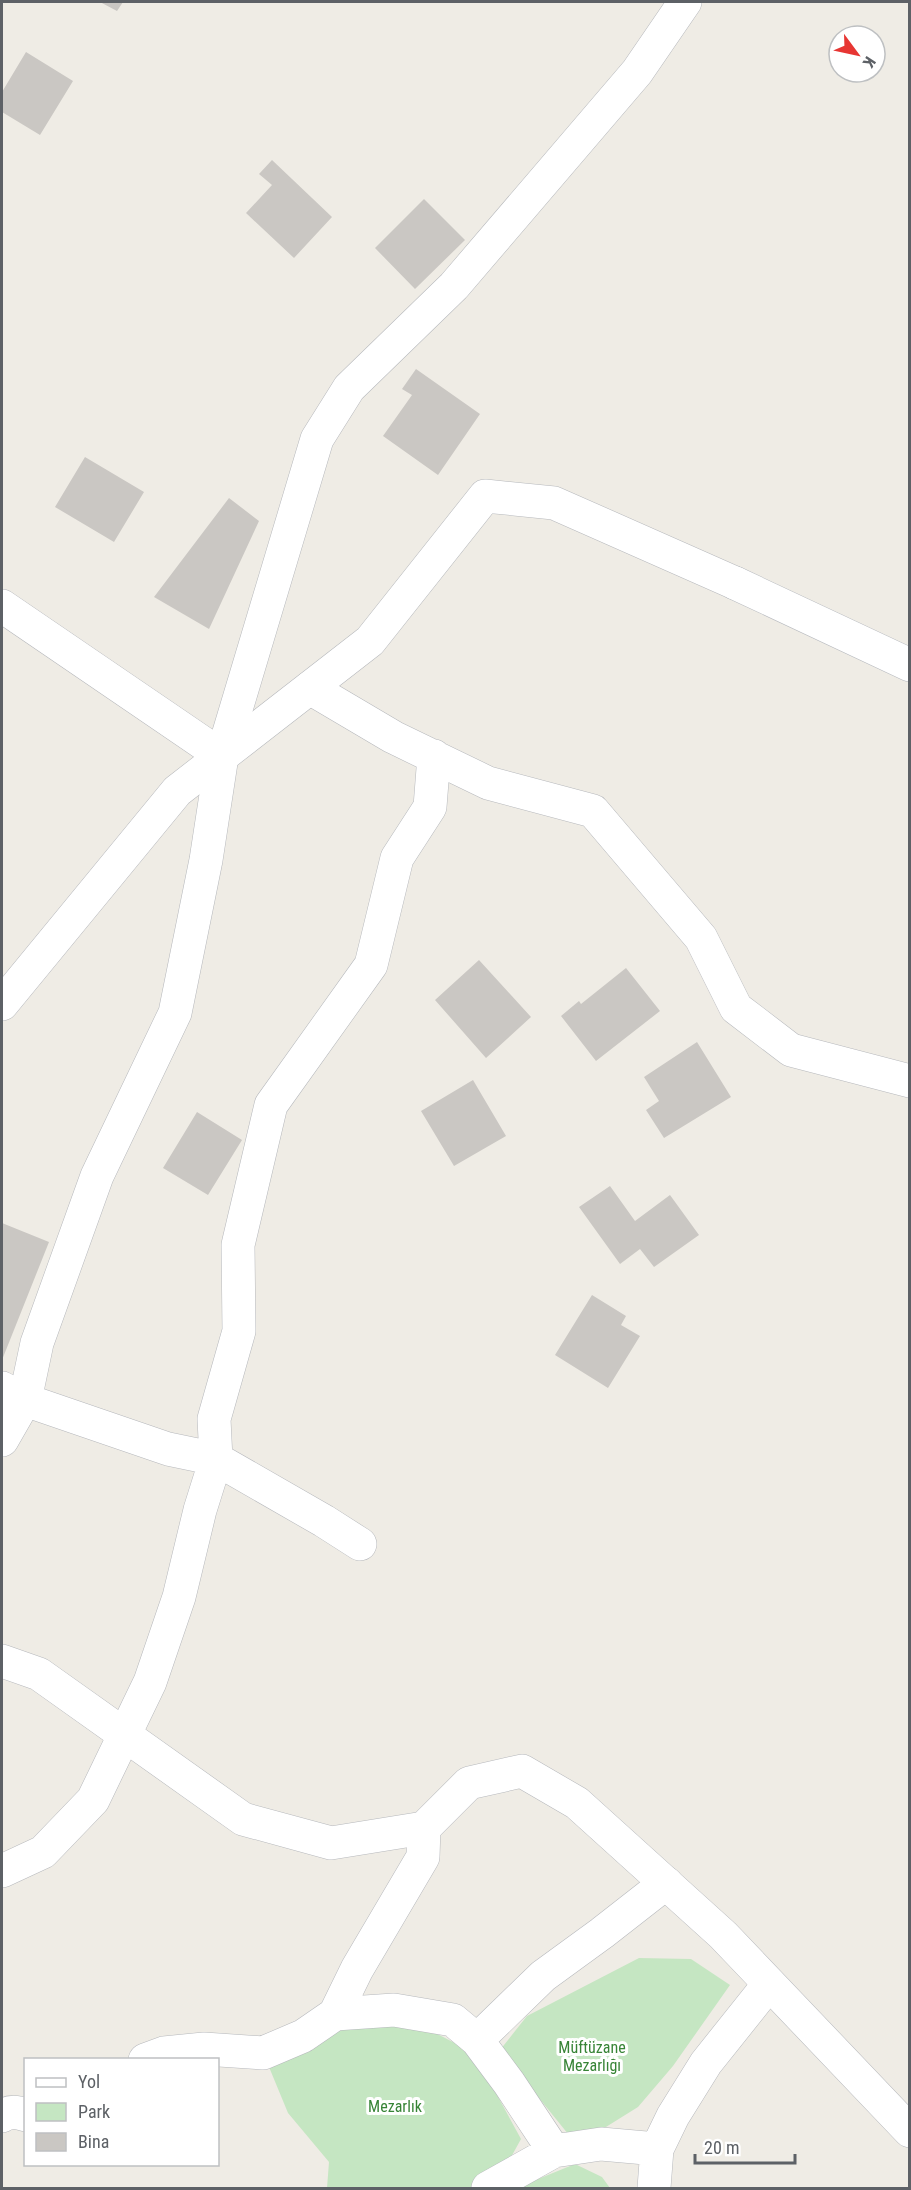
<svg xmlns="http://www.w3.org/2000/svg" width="911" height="2190" viewBox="0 0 911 2190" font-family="'Roboto Condensed',sans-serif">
  <rect width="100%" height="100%" fill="#efece5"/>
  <!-- green -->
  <path fill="#c5e6c2" d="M639 1958 691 1959 730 1985 673 2066 638 2107 577 2145 500 2050 527 2016Z
    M418 2024 474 2053 521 2139 510 2159 472 2188H327L329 2162 288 2113 269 2067 340 2026Z
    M575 2164 602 2177 610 2188H516Z"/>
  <!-- building -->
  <path fill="#cac7c3" d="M100 2H123L117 11Z
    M26 52 73 81 40 135 2 112V92Z
    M272 160 332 217 294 258 246 213 272 185 259 174Z
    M424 199 465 240 415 289 375 248Z
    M416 369 480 414 438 475 383 436 412 395 402 389Z
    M85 457 144 492 114 542 55 507Z
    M229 498 259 521 209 629 154 597Z
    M479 960 531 1017 486 1058 435 1000Z
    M626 968 660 1011 596 1061 561 1016 579 1001 581 1004Z
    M697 1042 731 1097 664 1138 646 1110 659 1101 644 1077Z
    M473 1080 506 1136 454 1166 421 1111Z
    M197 1112 242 1140 208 1195 163 1168Z
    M610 1186 635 1221 670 1195 699 1235 654 1267 640 1249 620 1264 579 1207Z
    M2 1223 49 1242 2 1360Z
    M592 1295 626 1316 621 1325 640 1336 608 1388 555 1355Z"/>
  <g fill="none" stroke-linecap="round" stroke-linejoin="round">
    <defs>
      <path id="minor" d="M2 606 222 756
        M310 688 393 737 488 783 593 811 701 938 736 1008 791 1050 910 1081
        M2 1388 25 1400 168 1449 216 1459 324 1521 360 1544
        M2 1440 25 1400 37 1343 97 1176 175 1013 206 860 222 756 317 439 349 388 454 286 637 72 685 2
        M2 1871 43 1852 93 1800 150 1682 179 1597 200 1510 216 1459 214 1419 239 1331 238 1245 271 1105 371 965 397 858 430 807 434 756
        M335 2014 394 2010 453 2020 477 2040 509 2083 554 2151
        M477 2040 543 1976 602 1933 666 1883
        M145 2060 164 2053 204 2049 263 2053 303 2036 335 2014 357 1969 423 1857 424 1828
        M2 2116C9 2111 18 2112 26 2115
        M488 2188 554 2151 601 2144 657 2149
        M654 2188 657 2149 673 2116 706 2063 769 1984"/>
      <path id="tertiary" d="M2 1004 177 791 370 641 485 496 554 503 735 583
        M2 1661 39 1674 243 1819 331 1843 424 1828 469 1783 522 1771 577 1803 723 1935 910 2131"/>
      <path id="secondary" d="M735 583 910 665"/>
    </defs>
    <!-- minor casing -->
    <use href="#minor" stroke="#b6b8bc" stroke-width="34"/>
    <!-- tertiary casing -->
    <use href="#tertiary" stroke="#b6b8bc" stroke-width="34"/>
    <!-- secondary casing -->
    <use href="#secondary" stroke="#b7babf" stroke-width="34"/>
    <!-- minor -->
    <use href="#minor" stroke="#fff" stroke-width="33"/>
    <!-- tertiary -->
    <use href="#tertiary" stroke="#fff" stroke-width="33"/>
    <!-- secondary -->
    <use href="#secondary" stroke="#fff" stroke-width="33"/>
  </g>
  <g text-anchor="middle" stroke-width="6" stroke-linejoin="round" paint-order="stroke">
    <!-- park labels -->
    <g font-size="16" fill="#378436" stroke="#fff">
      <text x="592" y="2053">Müftüzane<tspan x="592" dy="18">Mezarlığı</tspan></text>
      <text x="395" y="2112">Mezarlık</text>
    </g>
  </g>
  <!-- border -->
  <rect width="911" height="2190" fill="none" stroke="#5d6166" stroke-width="6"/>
  <!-- legend -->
  <rect x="24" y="2058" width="195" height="108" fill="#ffffff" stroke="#bec0c2" stroke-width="1.5"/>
  <rect x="36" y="2078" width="30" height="9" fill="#ffffff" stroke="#bec0c2" stroke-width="1.5"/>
  <text x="78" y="2088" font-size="18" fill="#5d6166">Yol</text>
  <rect x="36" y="2103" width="30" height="18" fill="#c5e6c2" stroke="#bec0c2" stroke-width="1.5"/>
  <text x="78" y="2118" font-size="18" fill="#5d6166">Park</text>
  <rect x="36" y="2133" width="30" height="18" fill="#cac7c3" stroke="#bec0c2" stroke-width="1.5"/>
  <text x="78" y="2148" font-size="18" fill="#5d6166">Bina</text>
  <!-- north arrow -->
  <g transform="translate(857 54) rotate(123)"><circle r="28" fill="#ffffff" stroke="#bec0c2" stroke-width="1.5"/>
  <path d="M0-4.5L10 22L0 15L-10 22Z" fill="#e73633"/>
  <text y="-9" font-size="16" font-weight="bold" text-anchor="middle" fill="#5d6166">K</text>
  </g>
  <!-- scale -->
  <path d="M695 2154v9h100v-9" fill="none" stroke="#5d6166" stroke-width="3"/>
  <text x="704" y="2154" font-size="18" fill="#5d6166" stroke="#ffffff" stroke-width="4.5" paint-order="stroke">20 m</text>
</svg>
